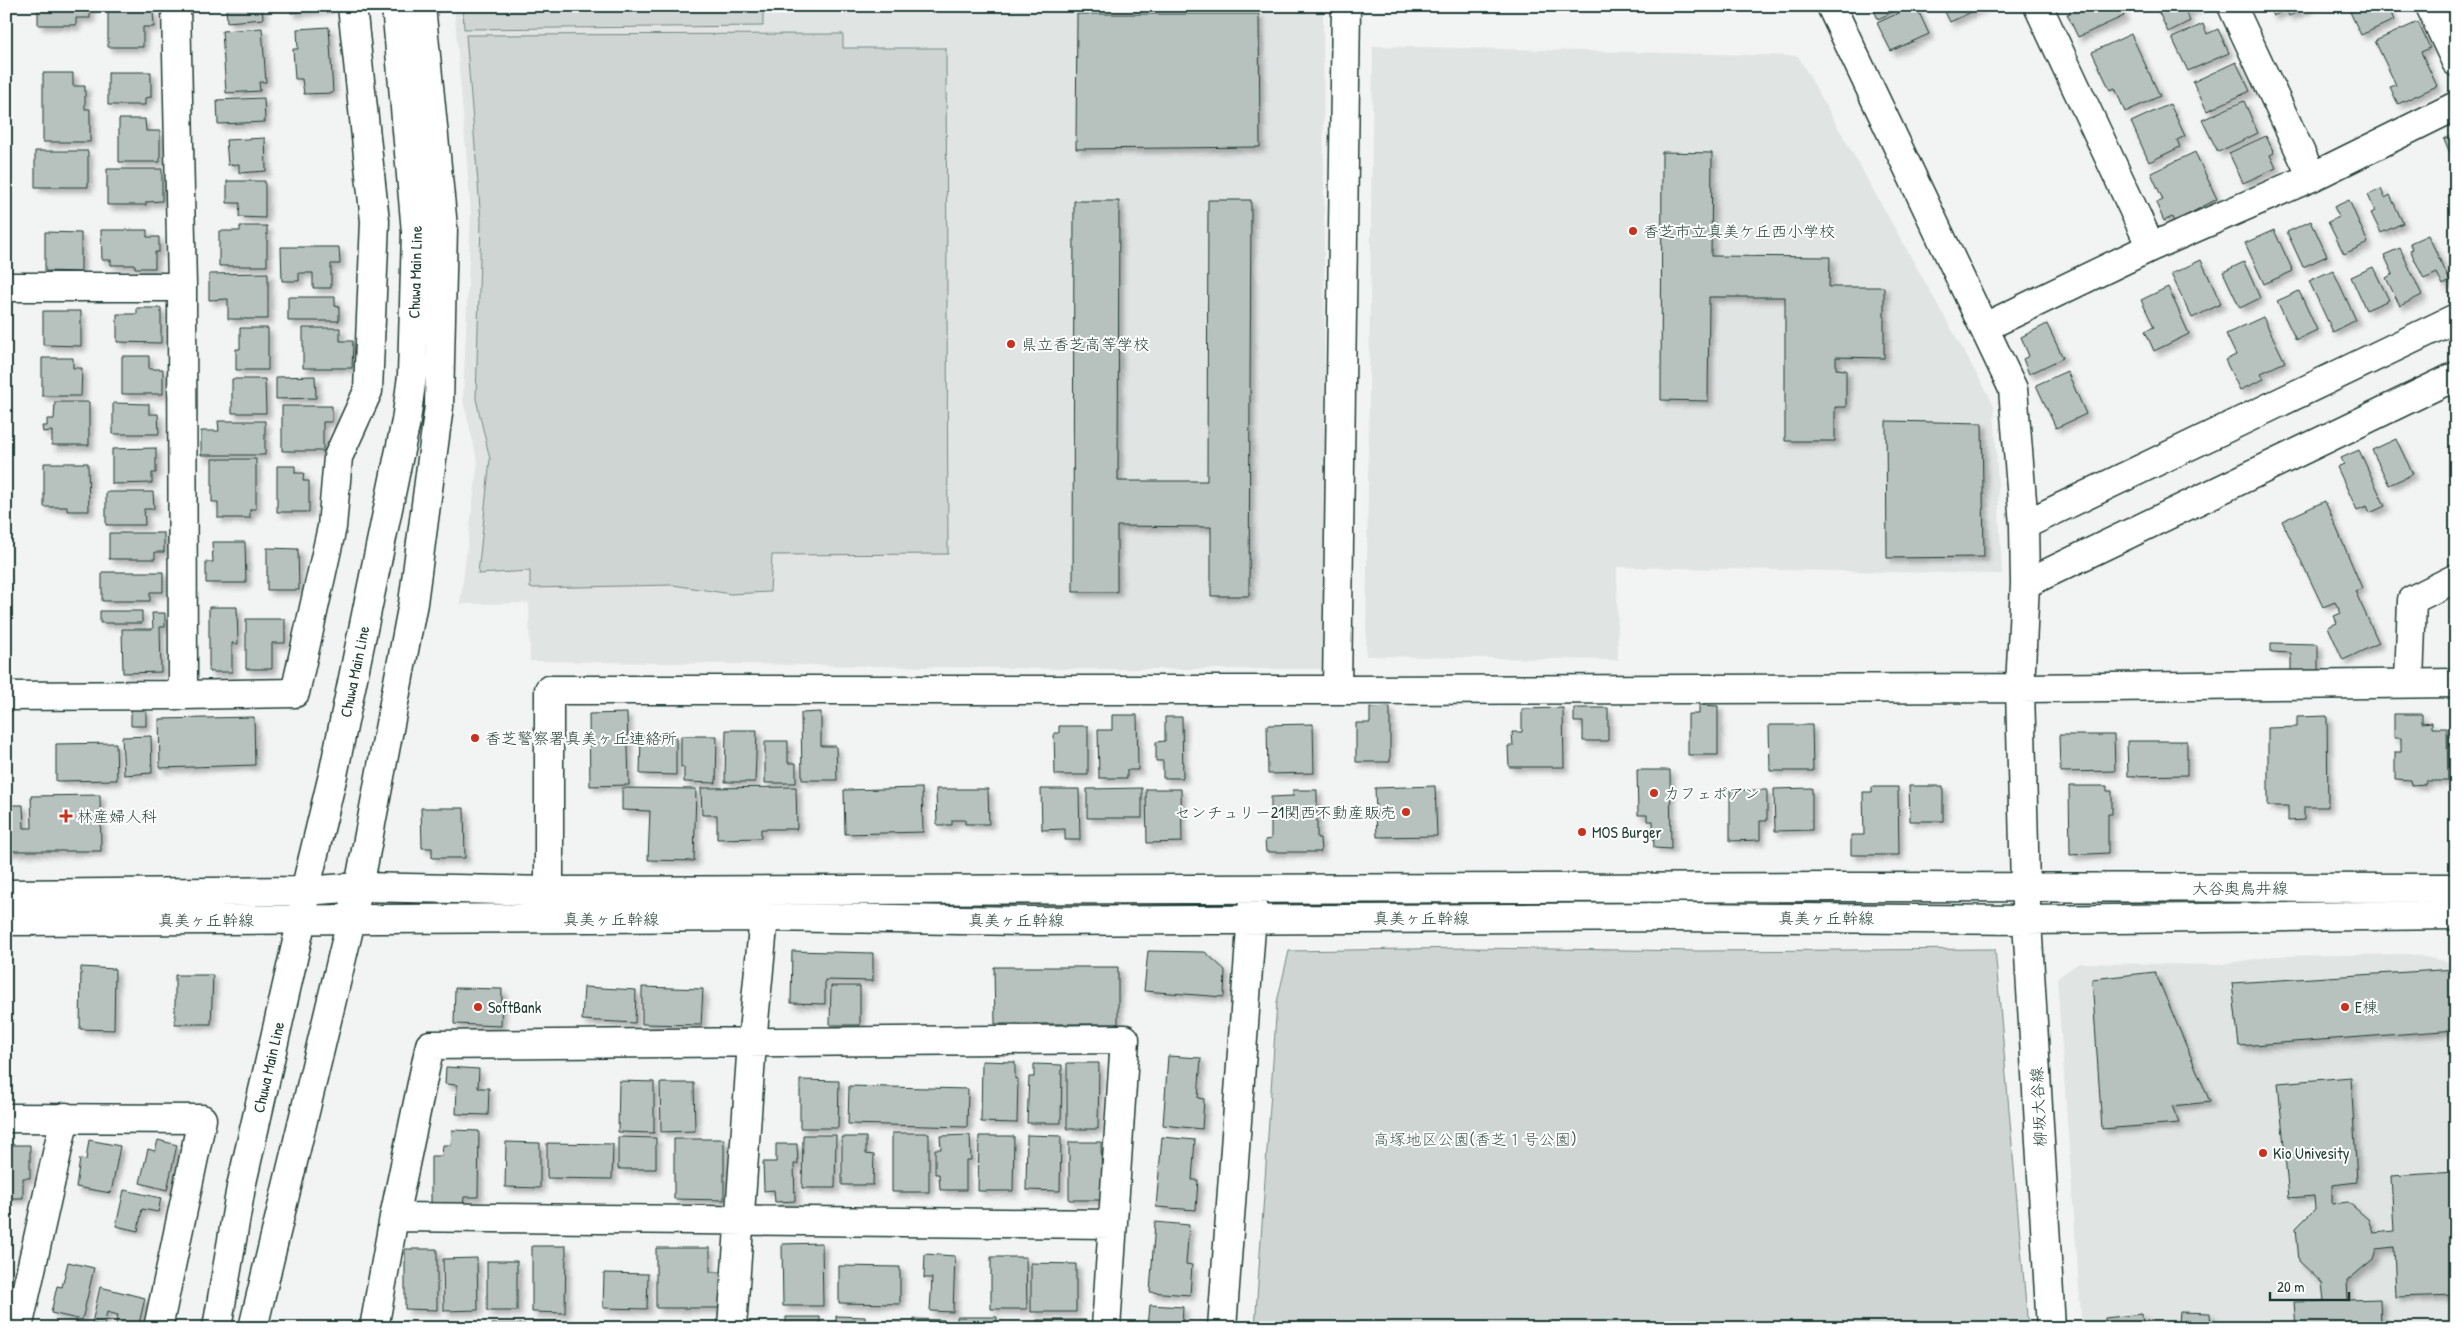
<svg xmlns="http://www.w3.org/2000/svg" width="2462" height="1334" viewBox="0 0 2462 1334" font-family="'Patrick Hand','Klee One',sans-serif">
  <defs>
    <filter id="shadow"><feDropShadow dx="4.5" dy="4.5" stdDeviation="2.5" flood-color="#0004"/></filter>
  </defs>
  <rect width="100%" height="100%" fill="#f2f3f3"/>
  <filter id="ink" filterUnits="userSpaceOnUse"><feTurbulence type="fractalNoise" baseFrequency=".02" numOctaves="2"/><feDisplacementMap in="SourceGraphic" scale="10" xChannelSelector="R" yChannelSelector="G"/><feConvolveMatrix kernelMatrix="1 2 1 2 8 2 1 2 1" color-interpolation-filters="sRGB"/></filter>
  <g filter="url(#ink)">
    <!-- built -->
    <path fill="#e0e4e3" fill-rule="evenodd" d="M454 6H463L465 29 763 26V6H1323L1326 669H1070L530 661 529 603 460 604 478 463 463 400 471 213ZM1077 14H1258L1259 147 1076 149ZM843 34V48L948 553 772 555 770 592 731 594 673 585 530 588 531 571 478 574 490 459 476 399 481 221 466 35ZM1208 200H1250L1249 596H1211V527L1117 526V592H1073L1074 201H1119L1118 481H1207Z
      M1373 46 1798 56 1994 405 2002 574 1617 567 1618 660 1366 656Z
      M2408 954 2456 963V1328H2082L2057 978 2079 963 2217 965 2275 956Z"/>
    <!-- green -->
    <path fill="#ced5d3" stroke="#768984" d="M463 6H763V26L464 29Z
      M843 34V48H946L948 554 772 555 770 592 731 594 673 585 530 588V571L478 574 490 459 476 399 481 221 466 35Z
      M1468 948 1701 951 1995 949 2028 1328H1255L1277 1002 1289 951Z"/>
    <!-- building -->
    <path fill="#b7c1bd" stroke="#1f3d34" filter="url(#shadow)" d="M43 6H90V18H76V25H38V9L43 8Z
      M108 6H142V11H153L154 27H143V47H108Z
      M226 6H262L263 19 227 22Z
      M290 6H330V8L291 13Z
      M1872 6H1905L1878 19Z
      M1914 6H1916L1929 34 1891 51 1877 23Z
      M1942 6H1984L1950 22Z
      M2068 6H2120L2124 16 2078 37 2067 14 2071 13Z
      M2156 6H2199L2186 13 2190 21 2168 32Z
      M2268 6H2311L2289 16 2286 10 2273 16Z
      M2363 6H2388L2394 20 2361 35 2350 12Z
      M1077 14H1259L1260 147 1076 149Z
      M2418 22 2430 48 2421 52 2437 86 2398 104 2390 87 2396 85 2375 41Z
      M2203 24 2207 34 2218 29 2229 53 2188 71 2172 38Z
      M329 27 333 93 304 94 302 79H295L293 49H298L297 29Z
      M262 28 266 82H259L260 91 226 93 222 31Z
      M2131 34 2160 96 2125 112 2115 88 2110 90 2092 52Z
      M2236 62 2250 91 2207 111 2193 82Z
      M108 72H151V97L145 98V105H108Z
      M43 73H73V86H85V109H90V142H43Z
      M264 98 265 122 218 124 217 100Z
      M2244 101 2258 133 2218 152 2202 120Z
      M2170 104 2185 136 2177 140 2180 147 2149 162 2131 122Z
      M119 119H145L146 131H160V162H119Z
      M2456 133V161L2454 162 2444 139Z
      M2266 136 2274 153 2270 155 2276 168 2243 183 2229 153Z
      M265 138 266 171 239 173V164L228 165 226 140Z
      M35 151H88V187H35Z
      M1662 152 1712 153 1711 256 1830 257 1829 287H1884V358L1836 357V369L1846 370V407H1835V441H1785V297H1709L1708 401 1661 400Z
      M2195 152 2217 199 2174 222 2172 217 2164 221 2156 203 2163 200 2151 173Z
      M107 169H162V201L146 202V205H107Z
      M227 181H265V218L239 217 240 203H227Z
      M2381 189 2385 198 2390 195 2403 223 2381 233 2371 213 2375 211 2368 195Z
      M1208 200H1251L1249 596H1211V527L1117 526V592H1073L1074 201H1119L1118 481H1207Z
      M2349 200 2368 243 2344 254 2328 222 2339 217 2334 207Z
      M2311 221 2327 256 2303 267 2287 232Z
      M240 226H267V266H219V231H240Z
      M101 230H147V237H159V252H155V268H135V265H111V260H102Z
      M2274 230 2293 271 2264 284 2245 243Z
      M45 232 81 233V272L45 271Z
      M2428 235 2450 281 2443 285 2437 273 2424 279 2410 250 2413 249 2410 243Z
      M281 247H339L340 264H331V288H313V273H299V281H282Z
      M2400 248 2422 295 2400 306 2386 278 2393 274 2384 255Z
      M2201 260 2221 304 2192 318 2171 274Z
      M2244 262 2260 298 2240 308 2223 272Z
      M2373 267 2389 300 2366 310 2351 277Z
      M2333 270 2356 320 2333 332 2309 281Z
      M268 273V319H228V299L209 300V274Z
      M2168 287 2189 334 2154 351 2145 331 2154 327 2141 300Z
      M2299 291 2317 330 2296 340 2277 301Z
      M288 297H335V306L339 307V321H288Z
      M137 308H161V343L117 342V314H137Z
      M43 311H81V346L43 345Z
      M2263 317 2285 362 2261 373 2264 379 2240 390 2225 360 2236 355 2226 334Z
      M2047 324 2063 358 2029 374 2023 359 2029 356 2021 337Z
      M240 328H268V370H236V349H240Z
      M303 328H340V341H353L352 368H303Z
      M122 356H149V369H163V394H122Z
      M42 358H73V368H82L81 396H42Z
      M2067 371 2086 414 2056 428 2036 385Z
      M315 376 316 398 276 399V377Z
      M232 379H265L266 413H232Z
      M55 402H89V445H52V431L43 432 42 426H47V419H54Z
      M113 403 149 404V414H158L159 434H113Z
      M282 406H332V422H323V451H282Z
      M218 421H265V455H201V431H219Z
      M1886 421 1982 423 1984 557 1887 558Z
      M2396 439 2413 474 2389 485 2372 450Z
      M156 448V473H152V483L112 484V449Z
      M2359 450 2385 506 2370 513 2367 506 2357 510 2337 467 2344 464 2341 458Z
      M212 459H256V509H250V518H218V502H212Z
      M44 463H88L89 511H67V507H44Z
      M277 466H295V473H304L303 481H309V512H277Z
      M106 492H153L154 509H144L145 525H106Z
      M2325 501 2362 588 2355 591 2379 643 2343 660 2328 627 2337 623 2334 616 2341 613 2335 602 2323 607 2282 521Z
      M109 533H164V552H155V559H109Z
      M212 542H245L246 583H206V562H213Z
      M267 548 298 549 299 590H267Z
      M102 572H163V592H150V601H102Z
      M209 607H237L238 644 232 643V672H209Z
      M100 611H142V623H100Z
      M152 613H165V627H160L161 672 123 673 122 629H153Z
      M246 619H285V643H272V669H246Z
      M2271 643 2318 644V677L2291 676V653L2271 652Z
      M1699 705 1718 706V755H1688V714H1699Z
      M1390 707V762H1356V723H1370V708Z
      M1563 708 1564 767H1509L1508 746H1513L1512 732H1522V709Z
      M1574 708H1608V741H1583V722H1574Z
      M131 709H146V726H131Z
      M821 712V746H836L837 780H802L801 713Z
      M627 713 629 785 590 786 589 714Z
      M2394 714H2422V723L2432 722V728H2447L2448 781H2426V784L2412 785 2411 780 2395 779V752H2401V738H2394Z
      M1112 715H1137L1138 770H1127V778H1099L1098 730H1112Z
      M2327 716 2328 807H2304V820L2288 821V806H2268V728L2297 727V717Z
      M254 717 255 765 160 768 159 719Z
      M1165 717H1182L1183 778H1163V761H1156V742L1165 741Z
      M1313 724 1314 773 1268 774 1267 725Z
      M1769 725H1812L1813 771H1770Z
      M1059 726H1088V775H1055L1054 733H1059Z
      M726 730H757L755 782H725Z
      M641 735 676 736V775L640 774Z
      M2059 735H2114L2115 771 2060 772Z
      M151 736 152 773 124 775 122 737Z
      M681 736H717L716 783 684 782V767H681Z
      M765 741H788V763H796V783H765Z
      M2127 741H2187V775L2128 776Z
      M116 743 117 780 56 781V744Z
      M1637 770H1670L1671 849 1654 848 1653 821H1647V815H1638Z
      M1435 786 1437 836 1377 837 1375 788Z
      M1909 786H1943V821H1910Z
      M2069 786H2107V791H2112V814H2108V853L2070 855Z
      M796 787 797 829H761V838L717 839V815H702L701 788Z
      M1872 787H1898L1899 855H1851V835H1864L1863 792H1872Z
      M622 788 696 789 694 861 648 860 650 811 622 810Z
      M922 788 923 832 845 834 844 790Z
      M1142 788V818H1087V789Z
      M1812 788V830L1775 831 1774 789Z
      M936 789H988L989 824H965V820H952V825H937Z
      M1041 789H1079L1080 840H1065V829L1042 830Z
      M1146 789H1181L1182 842 1147 843Z
      M1293 790H1317V838H1320L1321 852H1266L1265 840 1271 839V797L1293 796Z
      M1730 790H1767V821H1760V840L1730 841Z
      M100 795 101 851H6V827H10L9 805H23L24 828H32L31 796Z
      M421 808H464L465 858H432V848H422Z
      M792 951 873 953V981L825 980V1004L791 1003Z
      M1148 951 1205 952 1225 970 1224 997 1144 991Z
      M81 967 115 969 114 1030 80 1029Z
      M994 967H1118V1024H995Z
      M2456 969V1030L2239 1046 2232 983Z
      M2155 972 2210 1102 2172 1106 2179 1123 2102 1129 2092 979Z
      M175 975H213L211 1024H175Z
      M831 986H860V1025H830Z
      M584 987 636 990 635 1023 582 1020Z
      M642 987 703 989 701 1025 642 1024Z
      M455 988 502 989 501 1026 454 1024Z
      M1168 1056 1201 1058 1198 1098 1204 1099 1202 1129 1163 1125Z
      M982 1061 1015 1062V1079H1018L1017 1123 981 1122Z
      M1067 1063H1099L1098 1129H1067Z
      M1034 1064 1062 1065 1061 1123H1027L1029 1077H1034Z
      M446 1067 479 1069 478 1088H489L488 1115 456 1114 457 1085 445 1084Z
      M2351 1077 2357 1182 2332 1185V1204L2348 1202 2368 1219 2373 1233 2394 1231 2391 1176 2456 1172V1295L2396 1297 2394 1247 2376 1249 2373 1259 2347 1281 2348 1300 2380 1299 2381 1328H2296L2294 1302 2324 1301 2322 1283 2299 1261 2296 1228 2315 1209 2314 1196 2289 1198 2278 1083Z
      M800 1080 839 1081 838 1128H800Z
      M619 1081 654 1082V1133L618 1132Z
      M660 1083H694L695 1131 661 1132Z
      M849 1086 968 1089 967 1127 848 1124Z
      M452 1130 479 1131 478 1197H464L463 1207H431V1156H442L443 1145H451Z
      M892 1133H929V1192H892Z
      M803 1135H836L835 1188H802Z
      M970 1135 971 1160H966V1190H940L939 1174H935V1149H941L940 1136Z
      M1027 1135 1061 1136 1060 1191 1026 1190Z
      M979 1136H1014L1013 1191H978Z
      M618 1137 656 1138V1169H618Z
      M842 1137H866V1154L874 1155 873 1185H842Z
      M1162 1137 1195 1140 1192 1180H1198L1196 1210 1156 1207Z
      M674 1139H724V1200L674 1199Z
      M89 1140 120 1146 111 1193 76 1187 80 1159 86 1160Z
      M158 1140 177 1145 167 1190 140 1183 148 1149 155 1151Z
      M506 1142 540 1143V1188L505 1187Z
      M1069 1142H1101L1102 1200H1069Z
      M547 1143 613 1144 612 1179 547 1178Z
      M776 1144H797L798 1164H794L795 1201 775 1202 774 1190 764 1191 763 1162H776Z
      M6 1145H30V1178H23V1198H6Z
      M124 1190 161 1198 158 1212 142 1209 138 1231 116 1226Z
      M1155 1222 1189 1225 1186 1264 1192 1265 1190 1295 1150 1292Z
      M822 1243 823 1306H783L782 1244Z
      M532 1246H566L565 1313 532 1312Z
      M656 1248H710V1272H724V1308H656Z
      M405 1249H437V1310L405 1309Z
      M925 1254 955 1256 953 1312 930 1311 932 1278H924Z
      M991 1257H1026L1027 1309H991Z
      M477 1258 478 1310 444 1311 443 1259Z
      M487 1261H517V1311H487Z
      M68 1262 94 1268 82 1320 51 1313 57 1286 62 1287Z
      M1031 1263 1076 1264V1312H1031Z
      M839 1266 900 1267V1304L839 1303Z
      M604 1273 648 1274 647 1309 603 1308Z
      M100 1287 145 1298 138 1328H115L118 1315 107 1312 104 1326 92 1323Z
      M1150 1305 1183 1307 1182 1328H1148Z
      M2180 1312 2210 1313 2211 1328H2160V1325L2179 1322Z
      M2142 1314 2143 1328H2105V1318Z
      M836 1316 865 1317V1328H836Z
      M786 1317H820V1328H786Z
      M957 1317H997V1328H957Z
      M914 1319 944 1320V1328H914Z
      M1037 1320H1086V1328H1037Z
      M533 1321H560V1328H533Z
      M570 1321 613 1323V1328H569Z
      M878 1323H903L904 1328H878Z
      M492 1324H525V1328H492Z"/>
    <g fill="none" stroke-linecap="round" stroke-linejoin="round">
      <defs>
        <path id="minor" d="M1831 6 2013 389 2024 525 2025 584 2020 688 2025 887 2051 1328
          M2038 6 2151 247
          M2232 6 2312 177
          M2430 6 2456 62
          M6 287H182
          M1985 327 2151 247 2312 177 2456 106
          M2024 525 2456 318
          M2025 584 2456 376
          M2409 682 2412 600 2456 578
          M1337 690 1346 6
          M183 695 295 693 332 527 338 457 368 391 375 221 352 6
          M6 696 183 695 182 287 176 6
          M549 891V690H1337L2020 688 2456 683
          M6 894 305 891 359 887 549 891 1839 887 2456 888
          M6 921 764 917 1032 921 1679 917 2026 920 2456 915
          M6 1118 202 1119 158 1328
          M394 1217 1113 1224
          M18 1328 65 1117
          M374 1328 394 1217 430 1045 1125 1039 1106 1328
          M732 1328 752 1042 764 917
          M1222 1328 1253 900"/>
        <g id="major">
          <path id="s1" d="M217 1328 241 1187 302 919 305 891 333 775 406 421 412 376 416 232 396 6"/>
          <path d="M253 1328 359 887 413 603 439 406 443 227 421 6"/>
        </g>
      </defs>
      <!-- minor casing -->
      <use href="#minor" stroke="#1f3d34" stroke-width="31"/>
      <!-- major casing -->
      <use href="#major" stroke="#1f3d34" stroke-width="31"/>
      <!-- minor -->
      <use href="#minor" stroke="#fff" stroke-width="28"/>
      <!-- major -->
      <use href="#major" stroke="#fff" stroke-width="28"/>
    </g>
  </g>
  <!-- markers -->
  <g fill="#c8321e" stroke="#fff" stroke-width="2">
    <circle cx="1633" cy="231" r="5"/>
    <circle cx="1011" cy="344" r="5"/>
    <circle cx="475" cy="738" r="5"/>
    <circle cx="1654" cy="793" r="5"/>
    <circle cx="1406" cy="812" r="5"/>
    <path d="M63.5 808.5h5v5h5v5h-5v5h-5v-5h-5v-5h5z"/>
    <circle cx="1582" cy="832" r="5"/>
    <circle cx="478" cy="1007" r="5"/>
    <circle cx="2345" cy="1007" r="5"/>
    <circle cx="2263" cy="1153" r="5"/>
  </g>
  <g text-anchor="middle" stroke-width="4" stroke-linejoin="round" paint-order="stroke">
    <!-- poi labels -->
    <g font-size="16" fill="#1f3d34" stroke="#fff" text-anchor="start">
      <text x="1643" y="237">香芝市立真美ケ丘西小学校</text>
      <text x="1021" y="350">県立香芝高等学校</text>
      <text x="485" y="744">香芝警察署真美ヶ丘連絡所</text>
      <text x="1664" y="799">カフェポアン</text>
      <text x="1396" y="818" text-anchor="end">センチュリー21関西不動産販売</text>
      <text x="77" y="822">林産婦人科</text>
      <text x="1592" y="838">MOS Burger</text>
      <text x="488" y="1013">SoftBank</text>
      <text x="2355" y="1013">E棟</text>
      <text x="2273" y="1159">Kio Univesity</text>
    </g>
    <!-- street labels -->
    <g font-size="16" fill="#1f3d34" stroke="#fff">
      <text dy="6" stroke="none"><textPath href="#s1" startOffset="1076">Chuwa Main Line</textPath></text>
      <text dy="6" stroke="none"><textPath href="#s1" startOffset="671">Chuwa Main Line</textPath></text>
      <text x="2240" y="894">大谷奥鳥井線</text>
      <text x="1421" y="924">真美ヶ丘幹線</text>
      <text x="1826" y="924">真美ヶ丘幹線</text>
      <text x="611" y="925">真美ヶ丘幹線</text>
      <text x="206" y="926">真美ヶ丘幹線</text>
      <text x="1016" y="926">真美ヶ丘幹線</text>
      <text dy="6" stroke="none"><textPath href="#s1" startOffset="266">Chuwa Main Line</textPath></text>
      <text transform="translate(2038 1107) rotate(-93)" y="6">柳坂大谷線</text>
    </g>
    <!-- park labels -->
    <g font-size="16" fill="#425b54" stroke="#fff">
      <text x="1475" y="1145">高塚地区公園(香芝１号公園)</text>
    </g>
  </g>
  <!-- margin -->
  <rect width="2462" height="1334" fill="none" stroke="#fff" stroke-width="25"/>
  <rect x="12" y="12" width="2437" height="1309" fill="none" stroke="#1f3d34" stroke-width="2" filter="url(#ink)"/>
  <!-- scale -->
  <path d="M2270 1292v8h79v-8" fill="none" stroke="#1f3d34" stroke-width="2.5"/>
  <text x="2277" y="1292" font-size="15" fill="#1f3d34" stroke="#ffffff" stroke-width="4" paint-order="stroke">20 m</text>
</svg>
